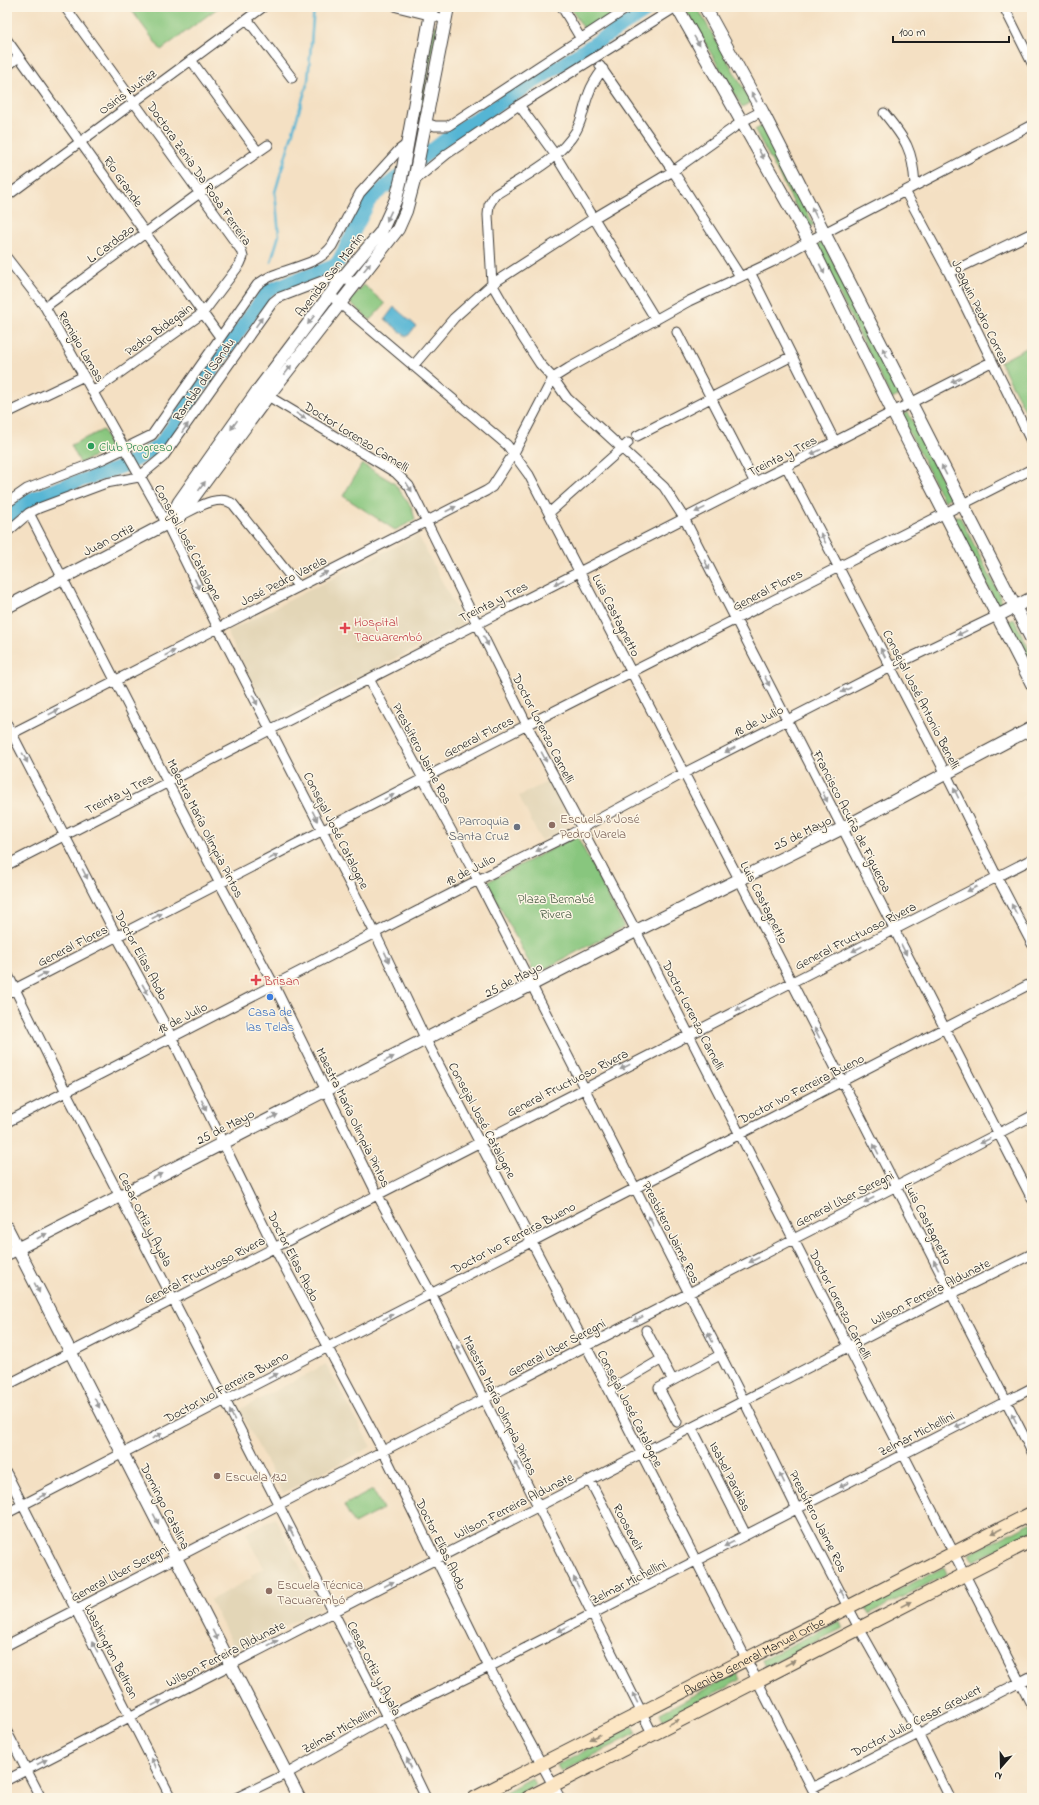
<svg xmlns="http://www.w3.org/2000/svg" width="1039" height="1805" viewBox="0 0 1039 1805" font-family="'Indie Flower',sans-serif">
  <rect width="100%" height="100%" fill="#fcf5e5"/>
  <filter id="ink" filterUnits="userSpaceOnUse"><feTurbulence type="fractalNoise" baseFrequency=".025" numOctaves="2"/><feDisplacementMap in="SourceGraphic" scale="8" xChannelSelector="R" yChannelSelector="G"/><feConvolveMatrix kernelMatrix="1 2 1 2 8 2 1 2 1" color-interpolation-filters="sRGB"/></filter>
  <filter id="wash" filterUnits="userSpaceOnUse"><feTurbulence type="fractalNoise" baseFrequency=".012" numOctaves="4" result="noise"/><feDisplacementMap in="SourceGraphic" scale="16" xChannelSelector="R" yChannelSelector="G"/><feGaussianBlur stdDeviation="0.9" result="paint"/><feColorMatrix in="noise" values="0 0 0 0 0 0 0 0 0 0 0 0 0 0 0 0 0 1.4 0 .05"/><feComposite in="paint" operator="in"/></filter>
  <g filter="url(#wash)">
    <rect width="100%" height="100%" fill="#f4e0c3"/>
    <!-- built -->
    <path fill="#e3d6b7" d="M418 535 464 624 272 721 227 632Z
      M549 781 570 823 568 827 541 841 519 796Z
      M326 1364 371 1447 283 1493 239 1410Z
      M275 1518 321 1607 236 1651 210 1600 252 1578 251 1575 264 1568 246 1533Z"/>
    <!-- green -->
    <path fill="#88c67e" stroke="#52714d" d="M129 7H219L161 50Z
      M570 7H625L586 32Z
      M691 7H697L751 102 742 107 686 10Z
      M434 25 438 27 417 129 413 139Z
      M762 126 814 225 807 228 755 130Z
      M405 179 406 183 401 211 396 221 357 273 356 272 389 230 396 214Z
      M823 242 900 395 892 399 815 246Z
      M364 285 385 304 370 320 349 301Z
      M1032 345V424L1000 362Z
      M908 412 951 497 944 501 901 416Z
      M103 430 111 448 80 463 71 445Z
      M362 464 394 483 412 508 415 520 395 530 343 496Z
      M955 516 960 517 1001 598V603L997 604 953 521Z
      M1014 619 1032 655V668L1008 622Z
      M577 836 624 927 535 974 487 882Z
      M373 1490 383 1509 354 1524 344 1505Z
      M1032 1522V1531L974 1561 970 1554Z
      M944 1567 947 1574 869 1614 865 1607Z
      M839 1621 843 1628 765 1667 762 1660Z
      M737 1673 740 1680 663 1720 660 1713Z
      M633 1726 637 1733 561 1772 557 1765Z
      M532 1778 535 1785 510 1798H493Z"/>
    <!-- water -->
    <path fill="#55b5d4" stroke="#386878" d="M394 307 416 326 407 337 385 319Z"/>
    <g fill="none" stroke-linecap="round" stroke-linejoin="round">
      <!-- stream -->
      <path stroke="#55b5d4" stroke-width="2.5" d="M271 262 279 235 275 192 308 81 314 7"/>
      <!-- river -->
      <path stroke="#55b5d4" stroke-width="14" d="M7 518C16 511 24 503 34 498 77 477 124 475 161 443L268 290 334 266 338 262 371 198 455 132 652 7"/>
    </g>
  </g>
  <g filter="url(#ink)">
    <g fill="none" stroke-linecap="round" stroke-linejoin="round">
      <defs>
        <path id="minor" d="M65 7 241 250 243 257 240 264 203 313 93 392
          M397 7 445 19
          M562 7 581 39
          M1004 7 1032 63
          M247 19 292 78
          M7 40 220 337
          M191 60 258 152
          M7 66 19 57
          M600 66 673 171 740 276
          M603 69C597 77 592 84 589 93 584 105 583 119 576 131 558 161 524 176 495 195L489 205 488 215 492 284 523 338 540 364 553 378 567 398 664 487 684 518 1032 1199
          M519 105 556 156 656 320
          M884 113C906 140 913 150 915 185
          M426 123 435 126H448L629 7
          M414 181 447 154 519 105 676 7
          M905 191 949 273 1032 443
          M7 196 263 7
          M7 258 45 307 167 524 218 628 375 933 426 1040 609 1390 817 1798
          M750 272 835 442
          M949 273 1032 233
          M330 295 507 445 529 475 739 879 1032 1452
          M45 307 201 192 268 145
          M677 332 755 483
          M413 366 454 318 492 284 594 218 673 171 743 121 762 111
          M268 396 396 473 409 486 527 725 636 931 1032 1706
          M7 413 84 376
          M637 436 792 356
          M786 466 946 774 997 877 1032 944
          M7 503 27 489 103 459 152 435 257 285C279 266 314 270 332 246L360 193 399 150 407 144
          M29 513 220 884 274 985 377 1194 432 1295 652 1733
          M549 513 628 443
          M180 516C195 509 218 493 233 504L298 586
          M7 532 29 513 39 508 106 483 139 477 163 457 273 302 278 298 330 278 344 276 354 284
          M369 679 478 880 744 1401 797 1509 859 1628 918 1733 950 1798
          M7 724 117 937 168 1030 274 1247 383 1451 489 1667 560 1798
          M7 736 486 491 492 487 514 453 553 378 569 368 689 301 772 262 809 241 1032 125
          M7 865 369 679 991 362
          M7 973 66 1092 225 1400 387 1717 426 1798
          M7 993 527 725 1032 469
          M7 1122 478 880 571 834 684 773 891 667 997 616
          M646 1330 672 1379
          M7 1385 1032 859
          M609 1390 662 1359
          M677 1422 659 1388 720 1355
          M692 1428 746 1535
          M7 1474 171 1798
          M590 1481 645 1586
          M7 1513 1032 983
          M7 1645 1032 1116
          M7 1732 41 1798
          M7 1780 951 1294 1032 1254
          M812 1788 1032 1676
          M236 1798 286 1774 387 1717 489 1667 1032 1388"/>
        <path id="tertiary" d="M677 7 809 241 893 412 1032 684
          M705 7 762 111 1032 640
          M171 518 179 502 258 390 344 276 381 232 396 199 401 179 432 7
          M7 607 179 517 268 396 398 229 406 211 414 181 448 7
          M997 616 1032 598
          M7 1228 299 1798
          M7 1254 636 931 841 829 1032 728"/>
        <g id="secondary">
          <path id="s1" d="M475 1798 1032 1513"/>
          <path d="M528 1798 1032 1540"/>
        </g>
      </defs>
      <!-- minor casing -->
      <use href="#minor" stroke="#3c3935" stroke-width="11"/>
      <!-- tertiary casing -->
      <use href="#tertiary" stroke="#3c3935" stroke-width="14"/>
      <!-- secondary casing -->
      <use href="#secondary" stroke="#3c3935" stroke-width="15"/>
      <!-- minor -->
      <use href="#minor" stroke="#fff" stroke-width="9"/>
      <!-- tertiary -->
      <use href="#tertiary" stroke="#fff" stroke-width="12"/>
      <!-- secondary -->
      <use href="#secondary" stroke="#fce6c4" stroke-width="13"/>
    </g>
    <!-- one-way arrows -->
    <defs><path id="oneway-solid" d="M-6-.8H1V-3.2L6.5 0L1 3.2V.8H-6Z"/></defs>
    <g fill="#999">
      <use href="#oneway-solid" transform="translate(697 41) rotate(59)"/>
      <use href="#oneway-solid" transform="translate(754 97) rotate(-119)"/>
      <use href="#oneway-solid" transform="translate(761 154) rotate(61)"/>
      <use href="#oneway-solid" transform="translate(814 212) rotate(-117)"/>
      <use href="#oneway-solid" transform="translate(389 216) rotate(115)"/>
      <use href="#oneway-solid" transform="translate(367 267) rotate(-52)"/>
      <use href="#oneway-solid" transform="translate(822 269) rotate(64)"/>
      <use href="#oneway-solid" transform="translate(311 320) rotate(127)"/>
      <use href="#oneway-solid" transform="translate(259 322) rotate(-55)"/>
      <use href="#oneway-solid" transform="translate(885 353) rotate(-117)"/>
      <use href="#oneway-solid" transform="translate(288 370) rotate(-53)"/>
      <use href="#oneway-solid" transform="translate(956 380) rotate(153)"/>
      <use href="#oneway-solid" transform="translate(301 416) rotate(31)"/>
      <use href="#oneway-solid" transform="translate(234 425) rotate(125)"/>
      <use href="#oneway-solid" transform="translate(185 428) rotate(-55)"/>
      <use href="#oneway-solid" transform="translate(816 452) rotate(154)"/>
      <use href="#oneway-solid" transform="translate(944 470) rotate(-117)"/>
      <use href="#oneway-solid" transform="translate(202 486) rotate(-54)"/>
      <use href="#oneway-solid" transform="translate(409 487) rotate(57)"/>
      <use href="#oneway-solid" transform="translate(451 509) rotate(-27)"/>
      <use href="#oneway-solid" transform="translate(700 510) rotate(154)"/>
      <use href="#oneway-solid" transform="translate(823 538) rotate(-117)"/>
      <use href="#oneway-solid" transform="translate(707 565) rotate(63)"/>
      <use href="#oneway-solid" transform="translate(323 574) rotate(-27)"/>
      <use href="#oneway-solid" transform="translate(559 582) rotate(153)"/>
      <use href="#oneway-solid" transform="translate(197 584) rotate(64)"/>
      <use href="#oneway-solid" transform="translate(962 633) rotate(154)"/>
      <use href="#oneway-solid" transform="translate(486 641) rotate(64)"/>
      <use href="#oneway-solid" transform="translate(170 653) rotate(-27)"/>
      <use href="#oneway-solid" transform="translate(883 653) rotate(-118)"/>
      <use href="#oneway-solid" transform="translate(767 681) rotate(62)"/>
      <use href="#oneway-solid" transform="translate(846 690) rotate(152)"/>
      <use href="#oneway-solid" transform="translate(255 700) rotate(63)"/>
      <use href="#oneway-solid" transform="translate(54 712) rotate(-27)"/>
      <use href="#oneway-solid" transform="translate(730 750) rotate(153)"/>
      <use href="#oneway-solid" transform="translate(544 757) rotate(62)"/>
      <use href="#oneway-solid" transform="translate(25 758) rotate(62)"/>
      <use href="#oneway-solid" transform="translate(956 793) rotate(-116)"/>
      <use href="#oneway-solid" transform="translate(389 797) rotate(-27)"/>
      <use href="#oneway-solid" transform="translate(825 797) rotate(64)"/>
      <use href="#oneway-solid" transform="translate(315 816) rotate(63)"/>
      <use href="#oneway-solid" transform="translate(541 849) rotate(154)"/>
      <use href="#oneway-solid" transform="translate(273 857) rotate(-27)"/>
      <use href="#oneway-solid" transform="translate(85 874) rotate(63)"/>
      <use href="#oneway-solid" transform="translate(972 889) rotate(153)"/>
      <use href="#oneway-solid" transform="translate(1014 909) rotate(-118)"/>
      <use href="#oneway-solid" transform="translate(157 916) rotate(-27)"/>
      <use href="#oneway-solid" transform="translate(857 949) rotate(153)"/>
      <use href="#oneway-solid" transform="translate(904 950) rotate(63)"/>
      <use href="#oneway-solid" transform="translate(387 957) rotate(65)"/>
      <use href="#oneway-solid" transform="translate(42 975) rotate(-27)"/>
      <use href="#oneway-solid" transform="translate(145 989) rotate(61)"/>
      <use href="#oneway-solid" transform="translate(741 1008) rotate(153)"/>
      <use href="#oneway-solid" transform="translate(817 1033) rotate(-117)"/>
      <use href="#oneway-solid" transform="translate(389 1059) rotate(-27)"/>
      <use href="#oneway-solid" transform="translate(625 1067) rotate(153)"/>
      <use href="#oneway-solid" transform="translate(204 1105) rotate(64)"/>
      <use href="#oneway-solid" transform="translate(273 1117) rotate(-27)"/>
      <use href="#oneway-solid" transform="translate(985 1141) rotate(153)"/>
      <use href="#oneway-solid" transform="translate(876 1149) rotate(-117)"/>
      <use href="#oneway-solid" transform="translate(157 1176) rotate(-27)"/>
      <use href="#oneway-solid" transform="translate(869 1200) rotate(153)"/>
      <use href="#oneway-solid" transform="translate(651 1221) rotate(-117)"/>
      <use href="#oneway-solid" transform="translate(42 1236) rotate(-28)"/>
      <use href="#oneway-solid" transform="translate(754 1260) rotate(153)"/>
      <use href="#oneway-solid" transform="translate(936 1265) rotate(-117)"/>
      <use href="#oneway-solid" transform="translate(37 1288) rotate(63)"/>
      <use href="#oneway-solid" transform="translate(388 1317) rotate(-27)"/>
      <use href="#oneway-solid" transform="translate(638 1319) rotate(153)"/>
      <use href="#oneway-solid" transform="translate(710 1337) rotate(-117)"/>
      <use href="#oneway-solid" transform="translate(459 1350) rotate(-116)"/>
      <use href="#oneway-solid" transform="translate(273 1376) rotate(-27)"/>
      <use href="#oneway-solid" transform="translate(97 1403) rotate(62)"/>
      <use href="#oneway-solid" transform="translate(232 1415) rotate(-117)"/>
      <use href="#oneway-solid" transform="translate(1014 1418) rotate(-117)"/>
      <use href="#oneway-solid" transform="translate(960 1425) rotate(153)"/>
      <use href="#oneway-solid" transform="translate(157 1436) rotate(-28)"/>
      <use href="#oneway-solid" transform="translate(517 1466) rotate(-117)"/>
      <use href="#oneway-solid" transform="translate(782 1478) rotate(-116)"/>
      <use href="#oneway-solid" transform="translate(844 1485) rotate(152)"/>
      <use href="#oneway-solid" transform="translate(42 1496) rotate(-27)"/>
      <use href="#oneway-solid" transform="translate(156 1519) rotate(63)"/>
      <use href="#oneway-solid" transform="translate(291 1531) rotate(-117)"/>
      <use href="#oneway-solid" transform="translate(729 1544) rotate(153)"/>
      <use href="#oneway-solid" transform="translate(576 1582) rotate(-117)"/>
      <use href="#oneway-solid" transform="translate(389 1584) rotate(-28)"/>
      <use href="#oneway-solid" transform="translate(842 1593) rotate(-118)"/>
      <use href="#oneway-solid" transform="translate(563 1629) rotate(153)"/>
      <use href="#oneway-solid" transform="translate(215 1635) rotate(63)"/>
      <use href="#oneway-solid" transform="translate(273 1643) rotate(-27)"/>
      <use href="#oneway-solid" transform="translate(95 1647) rotate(-117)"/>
      <use href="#oneway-solid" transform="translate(350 1647) rotate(-117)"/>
      <use href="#oneway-solid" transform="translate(635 1698) rotate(-117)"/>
      <use href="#oneway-solid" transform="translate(157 1703) rotate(-28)"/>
      <use href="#oneway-solid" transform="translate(42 1762) rotate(-27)"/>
      <use href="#oneway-solid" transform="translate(154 1763) rotate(-116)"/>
      <use href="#oneway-solid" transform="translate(409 1763) rotate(-116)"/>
    </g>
    <g fill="#978b78">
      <use href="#oneway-solid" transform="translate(997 1531) rotate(153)"/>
      <use href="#oneway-solid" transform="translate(906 1604) rotate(-27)"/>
      <use href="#oneway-solid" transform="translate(790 1663) rotate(-27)"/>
      <use href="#oneway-solid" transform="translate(674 1722) rotate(-27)"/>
      <use href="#oneway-solid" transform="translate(595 1737) rotate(153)"/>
    </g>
  </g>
  <!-- markers -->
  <circle fill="#2e9e5b" stroke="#fcf5e5" stroke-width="1.5" cx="91" cy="446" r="4"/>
  <g fill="#e0444e" stroke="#fcf5e5" stroke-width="1.5">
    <path d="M343 622h4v4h4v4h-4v4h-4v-4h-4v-4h4z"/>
    <path d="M254 974h4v4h4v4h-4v4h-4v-4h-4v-4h4z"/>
  </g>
  <g fill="#8d6e63" stroke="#fcf5e5" stroke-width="1.5">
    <circle cx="552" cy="825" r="4"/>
    <circle cx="217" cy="1476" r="4"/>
    <circle cx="269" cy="1591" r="4"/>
  </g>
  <circle fill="#6b7280" stroke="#fcf5e5" stroke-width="1.5" cx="517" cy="827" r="4"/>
  <circle fill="#3f7fe0" stroke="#fcf5e5" stroke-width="1.5" cx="270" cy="997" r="4"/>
  <g text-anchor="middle" stroke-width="3" stroke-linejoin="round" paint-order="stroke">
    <!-- street labels -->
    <g font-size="13" fill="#1c1c1c" stroke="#fcf5e5">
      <text transform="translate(127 91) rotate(-36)" y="5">Osiris Nuñez</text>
      <text transform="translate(200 173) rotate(55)" y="5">Doctora Zenia Da Rosa Ferreira</text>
      <text transform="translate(124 181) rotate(55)" y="5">Río Grande</text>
      <text transform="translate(110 243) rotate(-37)" y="5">L. Cardozo</text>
      <text transform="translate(329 274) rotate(-52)" y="5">Avenida San Martín</text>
      <text transform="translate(981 311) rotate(64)" y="5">Joaquin Pedro Correa</text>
      <text transform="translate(158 329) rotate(-36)" y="5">Pedro Bidegain</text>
      <text transform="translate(82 346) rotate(60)" y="5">Remigio Lamas</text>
      <text transform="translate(203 379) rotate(-55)" y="5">Rambla del Sandu</text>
      <text transform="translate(357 436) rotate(32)" y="5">Doctor Lorenzo Carnelli</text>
      <text transform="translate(782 455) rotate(-27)" y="5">Treinta y Tres</text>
      <text transform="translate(108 539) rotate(-28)" y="5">Juan Ortiz</text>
      <text transform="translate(189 542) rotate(62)" y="5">Consejal José Catalogne</text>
      <text transform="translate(283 580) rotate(-27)" y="5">José Pedro Varela</text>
      <text transform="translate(767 589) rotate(-27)" y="5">General Flores</text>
      <text transform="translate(493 601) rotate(-27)" y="5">Treinta y Tres</text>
      <text transform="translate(617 615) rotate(63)" y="5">Luis Castagnetto</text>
      <text transform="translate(922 699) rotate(63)" y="5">Consejal José Antonio Benelli</text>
      <text transform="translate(758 720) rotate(-27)" y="5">18 de Julio</text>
      <text transform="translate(544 728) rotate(63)" y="5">Doctor Lorenzo Carnelli</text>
      <text transform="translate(478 736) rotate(-27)" y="5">General Flores</text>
      <text transform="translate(423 753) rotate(62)" y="5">Presbítero Jaime Ros</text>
      <text transform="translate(119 793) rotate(-27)" y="5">Treinta y Tres</text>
      <text transform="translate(853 821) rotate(63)" y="5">Francisco Acuña de Figueroa</text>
      <text transform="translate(206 828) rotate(63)" y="5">Maestra María Olimpia Pintos</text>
      <text transform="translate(337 830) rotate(63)" y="5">Consejal José Catalogne</text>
      <text transform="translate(802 832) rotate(-26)" y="5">25 de Mayo</text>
      <text transform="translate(470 869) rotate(-27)" y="5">18 de Julio</text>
      <text transform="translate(765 902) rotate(63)" y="5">Luis Castagnetto</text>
      <text transform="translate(855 935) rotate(-27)" y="5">General Fructuoso Rivera</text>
      <text transform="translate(72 945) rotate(-27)" y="5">General Flores</text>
      <text transform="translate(142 955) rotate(62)" y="5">Doctor Elías Abdo</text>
      <text transform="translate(513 979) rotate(-27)" y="5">25 de Mayo</text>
      <text transform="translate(694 1015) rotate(63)" y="5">Doctor Lorenzo Carnelli</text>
      <text transform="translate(182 1017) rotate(-27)" y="5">18 de Julio</text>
      <text transform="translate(567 1082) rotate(-27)" y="5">General Fructuoso Rivera</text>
      <text transform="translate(801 1088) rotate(-27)" y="5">Doctor Ivo Ferreira Bueno</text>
      <text transform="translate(354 1117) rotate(64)" y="5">Maestra María Olimpia Pintos</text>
      <text transform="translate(483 1120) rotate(62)" y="5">Consejal José Catalogne</text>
      <text transform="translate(225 1126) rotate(-27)" y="5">25 de Mayo</text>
      <text transform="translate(844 1198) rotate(-27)" y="5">General Líber Seregni</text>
      <text transform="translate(146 1219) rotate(63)" y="5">Cesar Ortiz y Ayala</text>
      <text transform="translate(929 1223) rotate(63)" y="5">Luis Castagnetto</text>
      <text transform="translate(672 1232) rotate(63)" y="5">Presbítero Jaime Ros</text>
      <text transform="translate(513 1237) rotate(-28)" y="5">Doctor Ivo Ferreira Bueno</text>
      <text transform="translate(294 1256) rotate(63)" y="5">Doctor Elías Abdo</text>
      <text transform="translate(204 1269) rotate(-27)" y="5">General Fructuoso Rivera</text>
      <text transform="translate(930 1291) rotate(-27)" y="5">Wilson Ferreira Aldunate</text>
      <text transform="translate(841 1304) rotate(63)" y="5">Doctor Lorenzo Carnelli</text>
      <text transform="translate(556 1347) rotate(-28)" y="5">General Líber Seregni</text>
      <text transform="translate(226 1386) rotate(-28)" y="5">Doctor Ivo Ferreira Bueno</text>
      <text transform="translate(501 1405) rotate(64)" y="5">Maestra María Olimpia Pintos</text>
      <text transform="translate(631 1408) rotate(63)" y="5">Consejal José Catalogne</text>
      <text transform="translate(916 1433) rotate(-27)" y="5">Zelmar Michellini</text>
      <text transform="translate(731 1476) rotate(63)" y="5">Isabel Pardias</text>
      <text transform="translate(513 1505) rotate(-27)" y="5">Wilson Ferreira Aldunate</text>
      <text transform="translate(166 1506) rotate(63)" y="5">Domingo Catalina</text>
      <text transform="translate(819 1521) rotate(63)" y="5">Presbítero Jaime Ros</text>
      <text transform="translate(629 1527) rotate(62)" y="5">Roosevelt</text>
      <text transform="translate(442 1544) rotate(64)" y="5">Doctor Elías Abdo</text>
      <text transform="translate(119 1572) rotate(-28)" y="5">General Líber Seregni</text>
      <text transform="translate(628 1581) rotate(-27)" y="5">Zelmar Michellini</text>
      <text transform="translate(112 1651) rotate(63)" y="5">Washington Beltran</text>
      <text transform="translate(225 1653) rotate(-27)" y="5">Wilson Ferreira Aldunate</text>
      <text dy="5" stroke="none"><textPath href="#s1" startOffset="313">Avenida General Manuel Oribe</textPath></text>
      <text transform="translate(375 1668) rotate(63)" y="5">Cesar Ortiz y Ayala</text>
      <text transform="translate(916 1720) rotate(-27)" y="5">Doctor Julio Cesar Grauert</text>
      <text transform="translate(339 1729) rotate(-29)" y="5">Zelmar Michellini</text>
    </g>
    <!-- leisure labels -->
    <g font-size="13" fill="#27864d" stroke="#fcf5e5" text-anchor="start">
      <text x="99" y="451">Club Progreso</text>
    </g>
    <!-- health labels -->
    <g font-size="13" fill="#be3a42" stroke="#fcf5e5" text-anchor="start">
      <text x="354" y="626">Hospital<tspan x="354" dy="15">Tacuarembó</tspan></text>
      <text x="264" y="985">Brisan</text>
    </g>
    <!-- education labels -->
    <g font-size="13" fill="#785e54" stroke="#fcf5e5" text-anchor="start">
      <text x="560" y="823">Escuela 8 José<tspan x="560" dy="15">Pedro Varela</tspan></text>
      <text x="225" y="1481">Escuela 132</text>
      <text x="277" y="1589">Escuela Técnica<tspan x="277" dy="15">Tacuarembó</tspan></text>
    </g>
    <!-- worship labels -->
    <g font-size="13" fill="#5b616d" stroke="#fcf5e5" text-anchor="end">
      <text x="509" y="825">Parroquia<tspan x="509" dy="15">Santa Cruz</tspan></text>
    </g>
    <!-- park labels -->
    <g font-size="13" fill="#42583e" stroke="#fcf5e5">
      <text x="556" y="903">Plaza Bernabé<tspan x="556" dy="15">Rivera</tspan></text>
    </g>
    <!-- shop labels -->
    <g font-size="13" fill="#366cbe" stroke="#fcf5e5">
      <text x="270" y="1016">Casa de<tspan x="270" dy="15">las Telas</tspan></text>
    </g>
  </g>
  <!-- margin -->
  <rect width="1039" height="1805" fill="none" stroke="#fcf5e5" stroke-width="24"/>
  <!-- north arrow -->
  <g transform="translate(1001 1767) rotate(200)" stroke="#fcf5e5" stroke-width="3" paint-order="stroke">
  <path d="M0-3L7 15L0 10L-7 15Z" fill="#1c1c1c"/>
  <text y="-6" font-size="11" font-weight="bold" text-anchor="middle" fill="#1c1c1c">N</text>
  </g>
  <!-- scale -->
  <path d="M893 36v6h116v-6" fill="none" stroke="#1c1c1c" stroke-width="2"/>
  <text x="899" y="36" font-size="12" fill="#1c1c1c" stroke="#fcf5e5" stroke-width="3" paint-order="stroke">100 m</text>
</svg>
